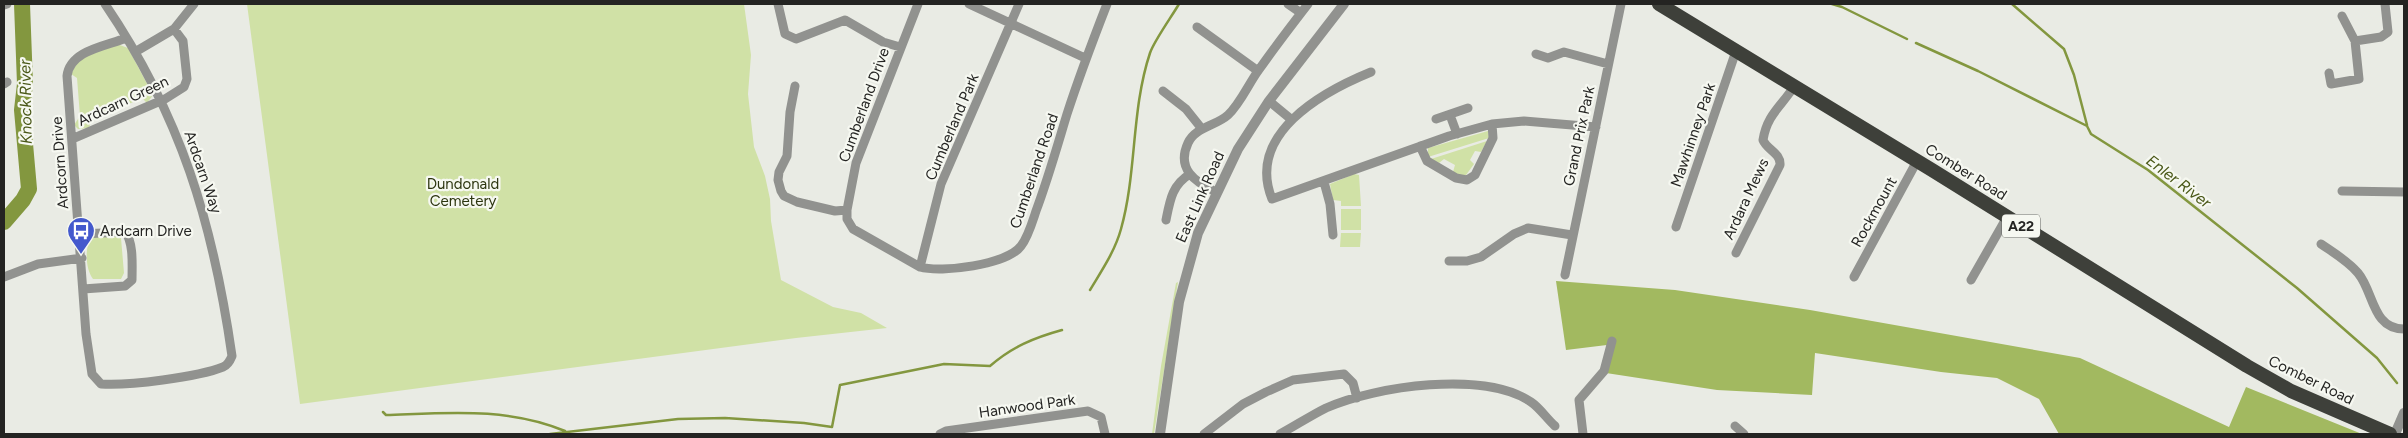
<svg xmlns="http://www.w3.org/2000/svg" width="2408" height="438" viewBox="0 0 2408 438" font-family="Figtree,sans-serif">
  <rect width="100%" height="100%" fill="#e9ebe4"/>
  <!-- green -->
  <path fill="#d0e1a6" d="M247 4H744L751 55 748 94 754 147 765 176 770 199 771 221 781 280 833 307 861 313 887 328 796 338 300 404Z
    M117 44 128 48 153 95 147 103 142 98 91 121 89 128 78 129 74 125 80 116 77 78 71 74 79 59Z
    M1488 131 1489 138 1428 157V148Z
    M1487 141 1481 152 1475 151 1470 160 1474 164 1466 175 1460 176 1453 172 1455 165 1444 159 1439 163 1431 159Z
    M1354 174 1359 175 1361 206H1341V201L1333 200 1330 184Z
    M1341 209H1361V230H1341Z
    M1341 233H1361L1360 247H1340Z
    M118 235 121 238 124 273 121 279H93C85 269 85 247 91 236Z
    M1178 282 1154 434H1152L1161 366 1176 283Z"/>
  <!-- forest -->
  <path fill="#a2b960" d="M1556 281 1675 290 1810 310 2080 358 2229 427 2246 387 2362 434H2059L2039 399 1997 378 1941 372 1815 353 1812 395 1717 390 1606 373 1615 344 1566 350Z"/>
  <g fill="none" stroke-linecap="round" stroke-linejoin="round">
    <!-- stream -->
    <path stroke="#83973f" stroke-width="2.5" d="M1832 4 1842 7 1907 39
      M2012 4 2064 49 2074 75 2087 125
      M1916 43 1978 71 2087 126 2091 134 2148 170 2297 288 2377 358 2397 383
      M1090 290C1102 270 1115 251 1121 229 1137 172 1131 110 1150 53 1154 41 1172 16 1179 4
      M383 412 386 415C447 413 508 407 565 431
      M550 434 678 419 725 418 804 423 832 427 840 385 944 364 990 366C1012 347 1033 338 1062 330"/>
    <!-- river -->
    <path stroke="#83973f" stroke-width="16" d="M4 222 23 200 29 189 22 110 25 84 22 4"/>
    <!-- minor -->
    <path stroke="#91928f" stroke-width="9" d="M105 4C181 116 213 223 232 356 230 361 228 365 223 367 198 377 128 386 101 384L92 374 86 334 67 76C70 50 107 46 126 38
      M778 4 785 34 796 39 845 20 883 42 900 47
      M918 4 856 163 847 210V219L853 229 920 267 941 184 1019 4
      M969 4 1085 58
      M1288 4 1301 13
      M4 5 7 4
      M1197 27 1258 71
      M2355 41 2381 37 2388 32 2385 4
      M135 52 174 29 194 4
      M1536 54 1548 58 1564 52 1608 64
      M1371 72C1322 92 1246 134 1272 199L1449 136 1492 124 1524 121 1596 127
      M2329 73 2331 84 2359 79 2355 41 2342 16
      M4 84 7 82
      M795 86 790 112 787 156 779 172 778 180 781 191 784 196 797 202 835 211 847 210
      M1163 91 1186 109 1202 129
      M1269 101 1292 120
      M1450 115 1457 134
      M1436 119 1468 108
      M72 139 165 99 184 87 187 79 183 41 174 29
      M1420 146 1427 161 1456 178 1467 180 1475 175 1493 138 1492 124
      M1324 182 1330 204 1333 235
      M2342 191 2404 192
      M1216 192C1195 182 1176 169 1188 143 1195 127 1216 126 1228 115 1240 104 1248 85 1258 71 1274 48 1291 26 1308 4
      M1166 220C1170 200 1172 185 1190 174
      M1676 227 1736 51
      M80 234 125 232C134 242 132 267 132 280L125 286 83 289
      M2321 244C2334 253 2348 261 2358 273 2374 292 2372 329 2404 329
      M1736 253 1780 165C1781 153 1767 150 1763 140 1767 114 1782 106 1795 85
      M1449 261H1467L1481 257 1514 234 1528 228 1572 235
      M920 267C941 273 1007 265 1021 246 1028 237 1032 223 1036 211 1048 179 1057 147 1067 114 1079 77 1093 40 1107 4
      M1565 275 1621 4
      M4 277 38 264 82 258
      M1854 277 1917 161
      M1971 280 2007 217
      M1735 426 1744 434
      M940 434 946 431 1088 411 1101 417 1105 434
      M1204 434 1243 404 1266 392 1293 380 1344 374 1353 383 1357 398
      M1280 434C1295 426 1310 416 1326 408 1375 386 1485 370 1531 402 1540 408 1547 419 1555 426
      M1583 434 1579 400 1604 371 1612 341"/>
    <!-- tertiary -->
    <path stroke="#91928f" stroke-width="10" d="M1160 434 1179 302 1198 233 1238 149 1269 101 1344 4
      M2395 434 2404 413"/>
    <!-- trunk -->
    <path stroke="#3e403a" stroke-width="14" d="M1659 4 1932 170 2247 366 2291 391 2390 434"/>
  </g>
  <!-- icons -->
  <defs>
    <symbol id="bus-pin" viewBox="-11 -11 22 30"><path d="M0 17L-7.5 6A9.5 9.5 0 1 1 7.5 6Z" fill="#4459cd" stroke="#f6f8f1"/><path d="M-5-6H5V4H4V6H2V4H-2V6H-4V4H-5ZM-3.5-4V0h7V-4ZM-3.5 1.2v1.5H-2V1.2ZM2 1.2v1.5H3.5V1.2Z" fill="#fff"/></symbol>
  </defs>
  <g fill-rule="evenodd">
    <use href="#bus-pin" x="65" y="215" width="32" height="43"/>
  </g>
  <g text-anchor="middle" stroke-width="4.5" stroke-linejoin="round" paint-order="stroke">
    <!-- shield labels -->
    <rect fill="#f6f8f1" stroke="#636460" stroke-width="1" x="2002" y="214.5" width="38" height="23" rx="4"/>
    <g font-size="14" font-weight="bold" fill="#242422">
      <text x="2021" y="231">A22</text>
    </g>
    <!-- street labels -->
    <g font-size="15" fill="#242422" stroke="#f6f8f1">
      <text transform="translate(123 101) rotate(-25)" y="5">Ardcarn Green</text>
      <text transform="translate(864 105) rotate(-70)" y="5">Cumberland Drive</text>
      <text transform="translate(952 127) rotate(-67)" y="5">Cumberland Park</text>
      <text transform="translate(1693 135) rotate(-71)" y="5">Mawhinney Park</text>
      <text transform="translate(1579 136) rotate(-78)" y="5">Grand Prix Park</text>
      <text transform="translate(60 163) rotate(-94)" y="5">Ardcorn Drive</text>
      <text transform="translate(1034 171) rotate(-71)" y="5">Cumberland Road</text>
      <text transform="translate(203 172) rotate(71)" y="5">Ardcarn Way</text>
      <text transform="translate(1966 172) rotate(32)" y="5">Comber Road</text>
      <text transform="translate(1200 197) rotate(-66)" y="5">East Link Road</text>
      <text transform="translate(1746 199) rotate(-65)" y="5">Ardara Mews</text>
      <text transform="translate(1874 212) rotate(-61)" y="5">Rockmount</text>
      <text transform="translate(2311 380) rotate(26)" y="5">Comber Road</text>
      <text transform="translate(1027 406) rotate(-8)" y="5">Hanwood Park</text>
    </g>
    <!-- park labels -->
    <g font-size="15" fill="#2c350f" stroke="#f6f8f1">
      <text x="463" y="189">Dundonald<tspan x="463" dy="17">Cemetery</tspan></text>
    </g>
    <!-- poi labels -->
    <g font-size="15" fill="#242422" stroke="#f6f8f1" text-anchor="start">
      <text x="100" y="236">Ardcarn Drive</text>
    </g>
    <!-- water labels -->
    <g font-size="16" font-style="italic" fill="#495717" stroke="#f6f8f1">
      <text transform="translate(25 102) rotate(-91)" y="6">Knock River</text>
      <text transform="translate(2179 181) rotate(37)" y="6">Enler River</text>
    </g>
  </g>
  <!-- border -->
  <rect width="2408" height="438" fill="none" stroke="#242422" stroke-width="10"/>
</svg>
